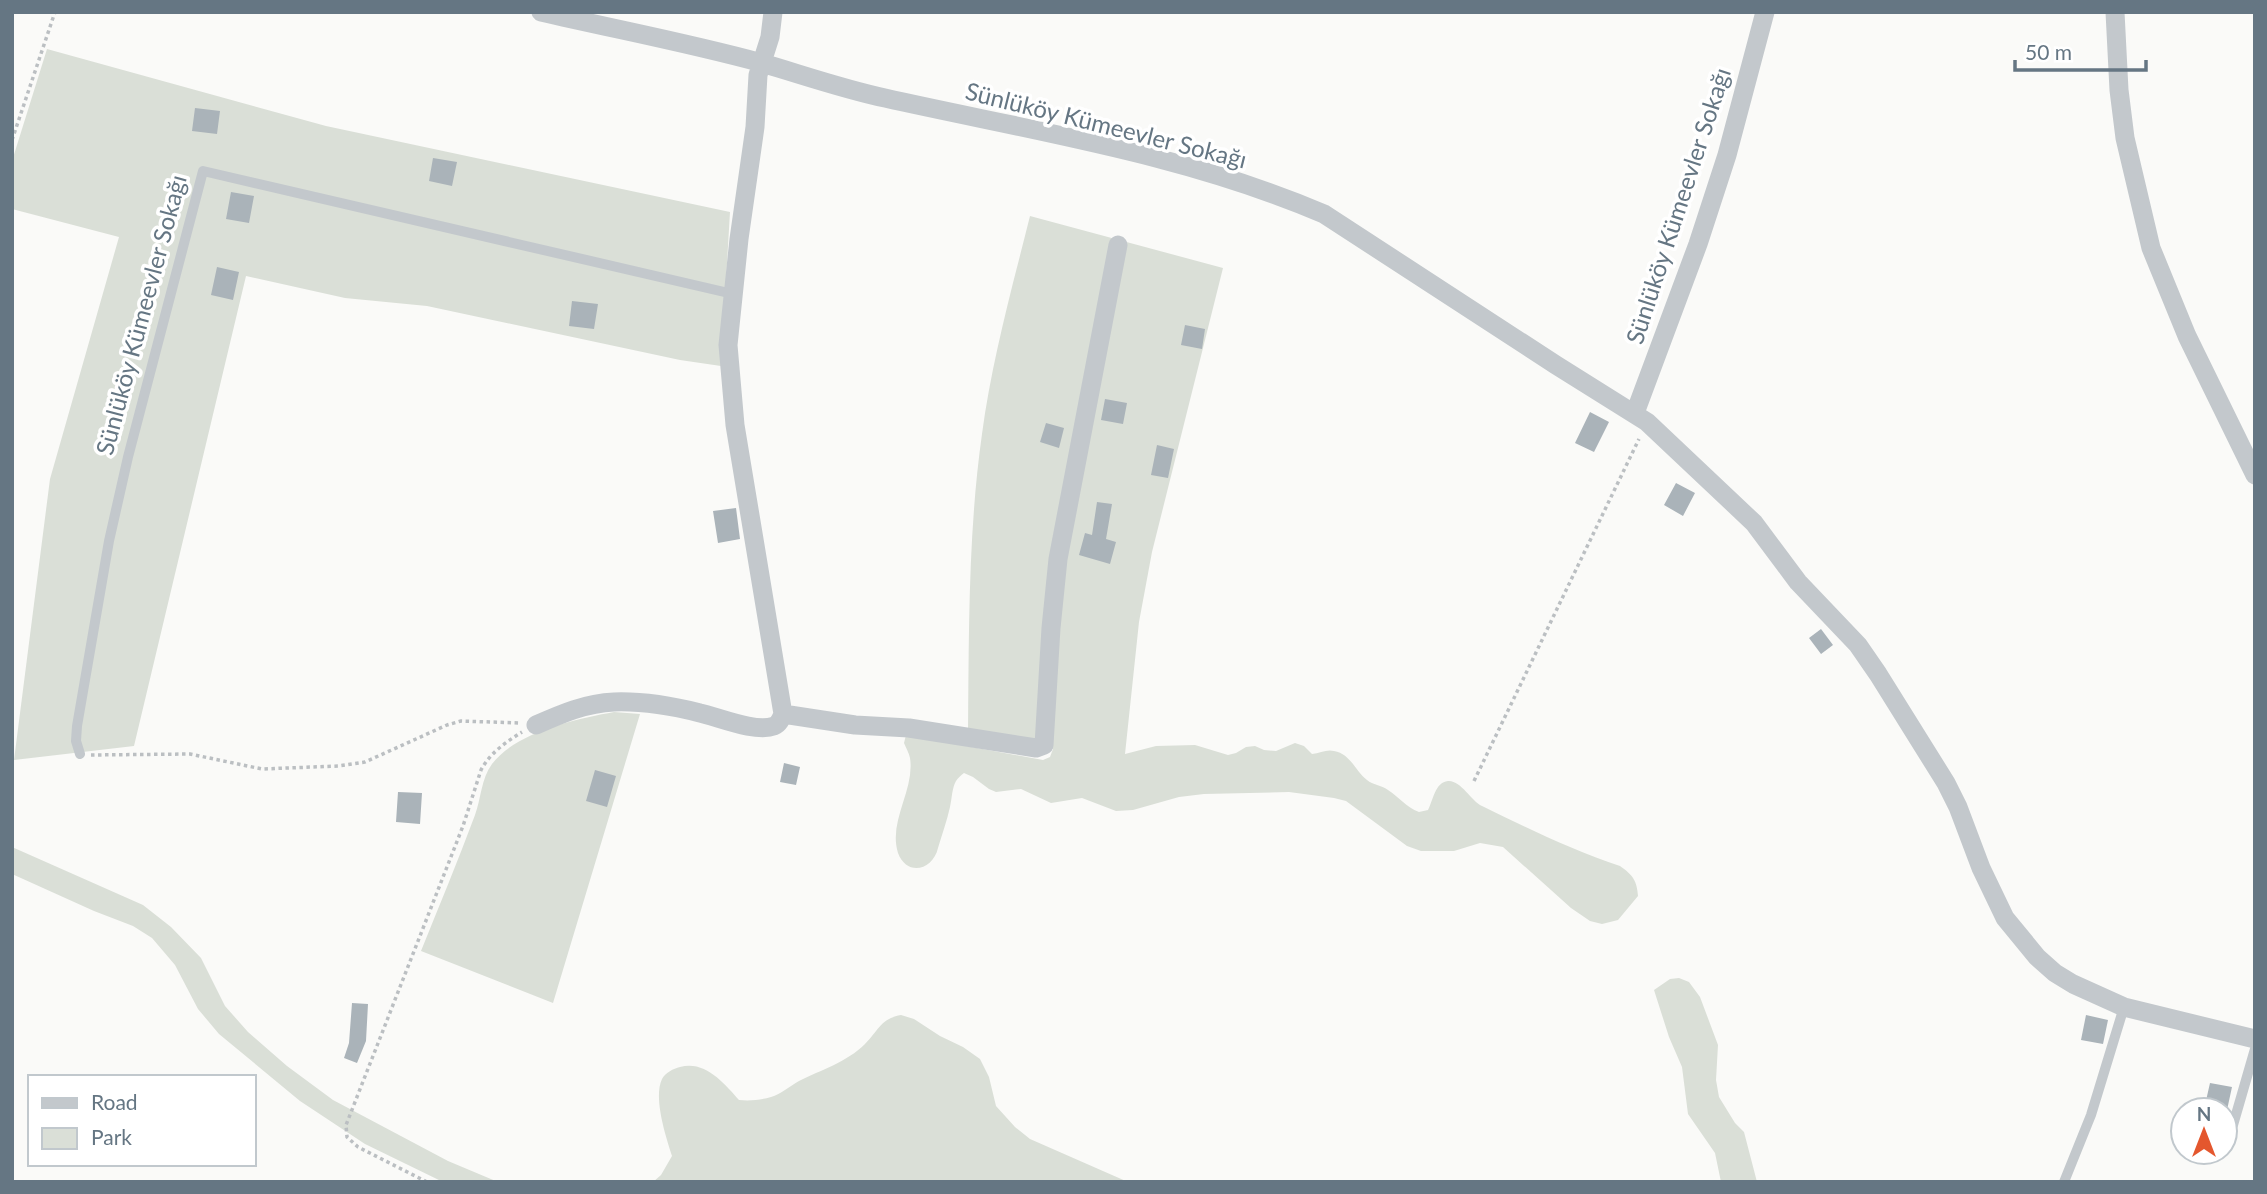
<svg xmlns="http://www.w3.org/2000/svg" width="2267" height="1194" viewBox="0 0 2267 1194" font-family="Lato,sans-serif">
  <rect width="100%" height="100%" fill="#fafaf8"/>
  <!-- green -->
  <path fill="#dadfd7" d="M47 49 326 126 730 212 721 366 680 360 427 306 345 298 246 276 134 746 14 760 50 479 119 237 12 209V161Z
    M1030 216 1223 268 1152 552 1139 622 1125 754 1156 746 1195 745 1228 755 1236 753 1246 747 1255 746 1264 750 1276 751 1295 743 1304 746 1312 754C1320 753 1327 749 1334 751 1351 754 1355 771 1367 780 1373 785 1381 785 1388 790 1399 797 1406 807 1419 812L1428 810C1433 801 1435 782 1448 781 1461 780 1471 801 1482 806 1527 828 1572 850 1620 866 1633 875 1637 881 1638 896L1618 920 1602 924 1590 921 1571 908 1503 847 1480 843 1454 851H1421L1407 846 1346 801 1334 798 1289 792 1204 794 1179 797 1133 810 1116 811 1082 798 1051 803 1021 789 996 792 989 789 973 777 964 773C961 775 958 778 956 781 952 788 952 798 950 807 947 821 942 834 938 848 933 870 907 877 898 853 888 821 915 790 910 758 909 753 906 748 904 743L906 735 1043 760 1050 757 1053 749 968 733C969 633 968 533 982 434 992 360 1012 288 1030 216Z
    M614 712 640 714 553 1003 421 951C439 906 458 861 475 815 481 799 481 779 492 764 516 732 576 719 614 712Z
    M12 847 143 905 171 927 201 958 225 1006 248 1032 287 1066 333 1100 448 1161 498 1182H443L365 1144 300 1101 219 1034 198 1009 175 965 152 938 133 926 94 911 12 874Z
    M1679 978 1689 982 1700 997 1718 1045 1716 1080 1719 1097 1735 1123 1744 1132 1757 1182H1721L1715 1153 1688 1114 1682 1067 1669 1037 1654 990 1670 979Z
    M901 1015 914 1019 940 1036 963 1047 980 1059 989 1077 996 1106 1015 1127 1030 1139 1128 1182H653L661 1175 672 1156C666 1137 653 1098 662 1079 666 1072 673 1069 680 1067 705 1060 724 1083 739 1100 750 1101 761 1100 771 1097 781 1094 790 1086 799 1081 821 1070 847 1062 865 1044 879 1030 880 1019 901 1015Z"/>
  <!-- building -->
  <path fill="#aab3b9" d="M195 108 220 111 217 134 192 131Z
    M433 158 457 162 452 186 429 181Z
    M231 192 254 196 249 223 226 219Z
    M217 267 239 272 233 300 211 295Z
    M572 301 598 304 594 329 569 326Z
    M1185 325 1205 329 1202 349 1181 345Z
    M1105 399 1127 403 1123 424 1101 420Z
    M1590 412 1609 422 1594 452 1575 443Z
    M1046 423 1064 428 1059 448 1040 442Z
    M1157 445 1174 449 1168 478 1151 475Z
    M1676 483 1695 493 1683 516 1664 505Z
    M1097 502 1112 504 1106 539 1116 542 1110 564 1079 555 1085 533 1092 535Z
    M736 508 740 539 718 543 713 511Z
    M1821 629 1833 645 1821 654 1809 638Z
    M784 763 800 767 796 785 780 782Z
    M595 770 616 776 607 807 586 801Z
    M398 792 422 793 420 824 396 822Z
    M352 1003 368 1004 366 1041 357 1063 344 1058 349 1043Z
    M2086 1015 2108 1020 2103 1044 2081 1040Z
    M2210 1083 2232 1087 2227 1110 2205 1105Z"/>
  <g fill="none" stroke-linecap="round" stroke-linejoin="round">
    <!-- path -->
    <path stroke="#bbbfc2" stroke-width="3.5" stroke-dasharray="3.5 3.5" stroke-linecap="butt" d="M12 140 55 12
      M91 755 190 754 262 769 338 766 365 762 447 725 461 721 520 723
      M1474 781 1639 439
      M427 1182 358 1147 347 1137 346 1125 463 826 481 770C490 753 506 742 522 732"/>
    <!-- lane -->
    <path stroke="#c3c8cc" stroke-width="10" d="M80 754 76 741 77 726 109 541 128 457 203 171 733 294
      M2233 1125 2255 1049
      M2064 1182 2091 1115 2124 1007"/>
    <!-- street -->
    <path stroke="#c3c8cc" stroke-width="19" d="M541 12C614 29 689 43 762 63 803 75 843 89 885 98 1032 131 1184 154 1324 214L1556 365 1647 422 1754 523 1798 582 1858 645 1878 674 1946 783 1958 807 1981 868 2005 918 2037 957 2055 973 2073 984 2124 1007 2255 1039
      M2115 12 2119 90 2125 138 2151 248 2187 336 2255 475
      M1635 413 1698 244 1727 155 1765 12
      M783 714 855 725 909 728 1036 748 1044 745 1051 628 1058 559 1118 245
      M536 725C561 714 586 703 614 702 642 701 672 706 700 713 718 717 756 733 774 726 779 724 781 719 783 714L735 425 728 345 739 239 755 127 758 75 770 37 773 12"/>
  </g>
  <g text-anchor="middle" stroke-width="7" stroke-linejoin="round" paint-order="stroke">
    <!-- street labels -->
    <g font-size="24" fill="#657683" stroke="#fff">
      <text transform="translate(1106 126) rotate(14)" y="8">Sünlüköy Kümeevler Sokağı</text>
      <text transform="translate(1679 206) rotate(-72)" y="8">Sünlüköy Kümeevler Sokağı</text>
      <text transform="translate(142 315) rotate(-75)" y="8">Sünlüköy Kümeevler Sokağı</text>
    </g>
  </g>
  <!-- border -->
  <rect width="2267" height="1194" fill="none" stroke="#657683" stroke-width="28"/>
  <!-- legend -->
  <rect x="28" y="1075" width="228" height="91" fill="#ffffff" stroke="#c1c8cd" stroke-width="2"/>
  <rect x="42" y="1098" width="35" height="10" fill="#c3c8cc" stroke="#c1c8cd" stroke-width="2"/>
  <text x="91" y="1110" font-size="21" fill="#657683">Road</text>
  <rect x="42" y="1128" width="35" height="21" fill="#dadfd7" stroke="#c1c8cd" stroke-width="2"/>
  <text x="91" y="1145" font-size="21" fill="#657683">Park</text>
  <!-- north arrow -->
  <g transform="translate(2204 1131)"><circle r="33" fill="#ffffff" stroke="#c1c8cd" stroke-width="2"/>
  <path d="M0-5L12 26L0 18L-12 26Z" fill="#e4572e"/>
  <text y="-10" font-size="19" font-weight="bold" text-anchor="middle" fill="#657683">N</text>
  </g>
  <!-- scale -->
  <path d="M2015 60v10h131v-10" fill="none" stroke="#657683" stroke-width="3.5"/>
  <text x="2025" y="60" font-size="21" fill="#657683" stroke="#ffffff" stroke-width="5" paint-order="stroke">50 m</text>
</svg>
